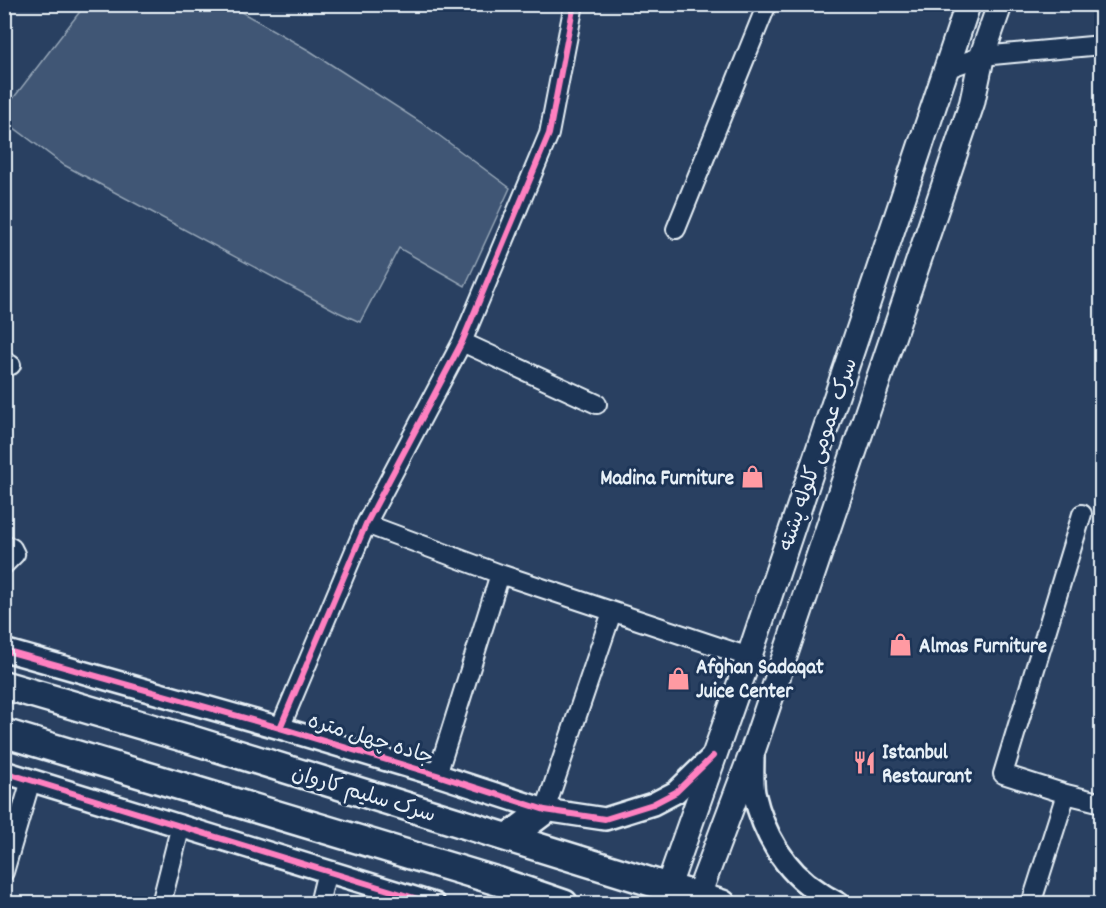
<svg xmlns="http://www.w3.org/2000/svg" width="1106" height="908" viewBox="0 0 1106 908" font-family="Dekko,'Playpen Sans Arabic',sans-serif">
  <rect width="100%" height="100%" fill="#294061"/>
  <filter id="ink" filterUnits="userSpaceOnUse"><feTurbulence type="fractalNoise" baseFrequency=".0167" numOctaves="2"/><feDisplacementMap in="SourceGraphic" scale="12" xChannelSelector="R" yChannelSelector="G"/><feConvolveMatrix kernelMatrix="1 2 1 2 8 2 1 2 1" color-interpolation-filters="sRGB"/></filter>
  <g filter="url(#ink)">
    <!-- green -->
    <path fill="#415774" stroke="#94a4b6" stroke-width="1.5" d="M85 5H229L310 51 425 125 510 188 465 286 399 248 360 322 338 312 64 165 5 121V109Z"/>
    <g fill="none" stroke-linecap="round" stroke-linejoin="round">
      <defs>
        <path id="minor" d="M946 69 982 56 1102 45
          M676 229 767 4
          M462 342 597 404
          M4 361 11 365
          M1082 514 1003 774 1066 794 1102 803
          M366 524 500 574 749 657
          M4 544 12 548 15 554 4 565
          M280 728 366 524 462 342 549 134 574 4
          M437 775 500 574
          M545 810 612 612
          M4 872 31 780
          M161 904 181 825
          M319 904 327 871
          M1031 904 1066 794"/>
        <path id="tertiary" d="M4 650 280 728 437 775 545 810 605 819 653 804 676 792 713 756
          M753 756C753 768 752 781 754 793 763 832 784 871 819 892 825 897 832 900 839 904
          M4 772 434 904"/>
        <path id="secondary" d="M662 904 749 657 968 4
          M695 904 753 750 972 103 982 56 1000 4"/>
        <path id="primary" d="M4 685 189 739 722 904
          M4 733 497 881 564 904
          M509 837 545 810"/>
      </defs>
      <!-- minor casing -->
      <use href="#minor" stroke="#e8f1f8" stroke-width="22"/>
      <!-- tertiary casing -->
      <use href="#tertiary" stroke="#e8f1f8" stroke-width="26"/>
      <!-- secondary casing -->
      <use href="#secondary" stroke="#e8f1f8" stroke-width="28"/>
      <!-- primary casing -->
      <use href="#primary" stroke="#e8f1f8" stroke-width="32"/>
      <!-- minor -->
      <use href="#minor" stroke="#1d3557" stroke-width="18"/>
      <!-- tertiary -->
      <use href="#tertiary" stroke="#1d3557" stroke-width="21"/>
      <!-- secondary -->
      <use href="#secondary" stroke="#1d3557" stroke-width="24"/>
      <!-- primary -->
      <use href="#primary" stroke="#1d3557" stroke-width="27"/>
      <defs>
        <path id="cycleway" d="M4 650 280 728 437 775 545 810 605 819 653 804 676 792 713 756
          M280 728 366 524 462 342 549 134 574 4
          M4 772 434 904"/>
      </defs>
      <!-- cycleway casing -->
      <use href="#cycleway" stroke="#1d3557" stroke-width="10"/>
      <!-- cycleway -->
      <use href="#cycleway" stroke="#ff80c0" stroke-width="6"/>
    </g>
  </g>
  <!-- icons -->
  <defs>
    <symbol id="shop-bare" viewBox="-9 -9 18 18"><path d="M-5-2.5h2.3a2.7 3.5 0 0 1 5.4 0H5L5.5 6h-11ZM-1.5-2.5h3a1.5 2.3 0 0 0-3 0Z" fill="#ff9aa2" stroke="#1d3557" stroke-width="2.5" paint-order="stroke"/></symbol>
    <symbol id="restaurant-bare" viewBox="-9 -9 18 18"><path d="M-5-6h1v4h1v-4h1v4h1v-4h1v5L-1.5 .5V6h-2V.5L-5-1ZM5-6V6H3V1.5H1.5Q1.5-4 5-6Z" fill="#ff9aa2" stroke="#1d3557" stroke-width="2.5" paint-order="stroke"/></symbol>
  </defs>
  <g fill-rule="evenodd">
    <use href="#shop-bare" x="736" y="460" width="33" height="33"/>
    <use href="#shop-bare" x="884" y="628" width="33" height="33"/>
    <use href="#shop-bare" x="662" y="662" width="33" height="33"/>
    <use href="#restaurant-bare" x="848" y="746" width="33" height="33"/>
  </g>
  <g text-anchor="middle" stroke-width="6" stroke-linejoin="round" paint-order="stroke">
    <!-- street labels -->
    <g font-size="21" fill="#e8f1f8" stroke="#1d3557">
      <text transform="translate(817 454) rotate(-71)" y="7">سرک عمومی کلوله پشته</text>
      <text transform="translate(371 738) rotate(17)" y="7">جاده چهل متره</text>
      <text transform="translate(364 793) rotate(17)" y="7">سرک سلیم کاروان</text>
    </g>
    <!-- poi labels -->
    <g font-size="21" font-weight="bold" fill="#e8f1f8" stroke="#1d3557" text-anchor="start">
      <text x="734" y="484" text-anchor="end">Madina Furniture</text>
      <text x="919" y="652">Almas Furniture</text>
      <text x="696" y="673">Afghan Sadaqat<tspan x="696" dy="24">Juice Center</tspan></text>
      <text x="882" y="758">Istanbul<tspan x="882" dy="24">Restaurant</tspan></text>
    </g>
  </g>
  <!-- margin -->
  <rect width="1106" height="908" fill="none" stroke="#1d3557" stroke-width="24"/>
  <rect x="12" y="12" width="1082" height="884" fill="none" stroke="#e8f1f8" stroke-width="2" filter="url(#ink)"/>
</svg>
